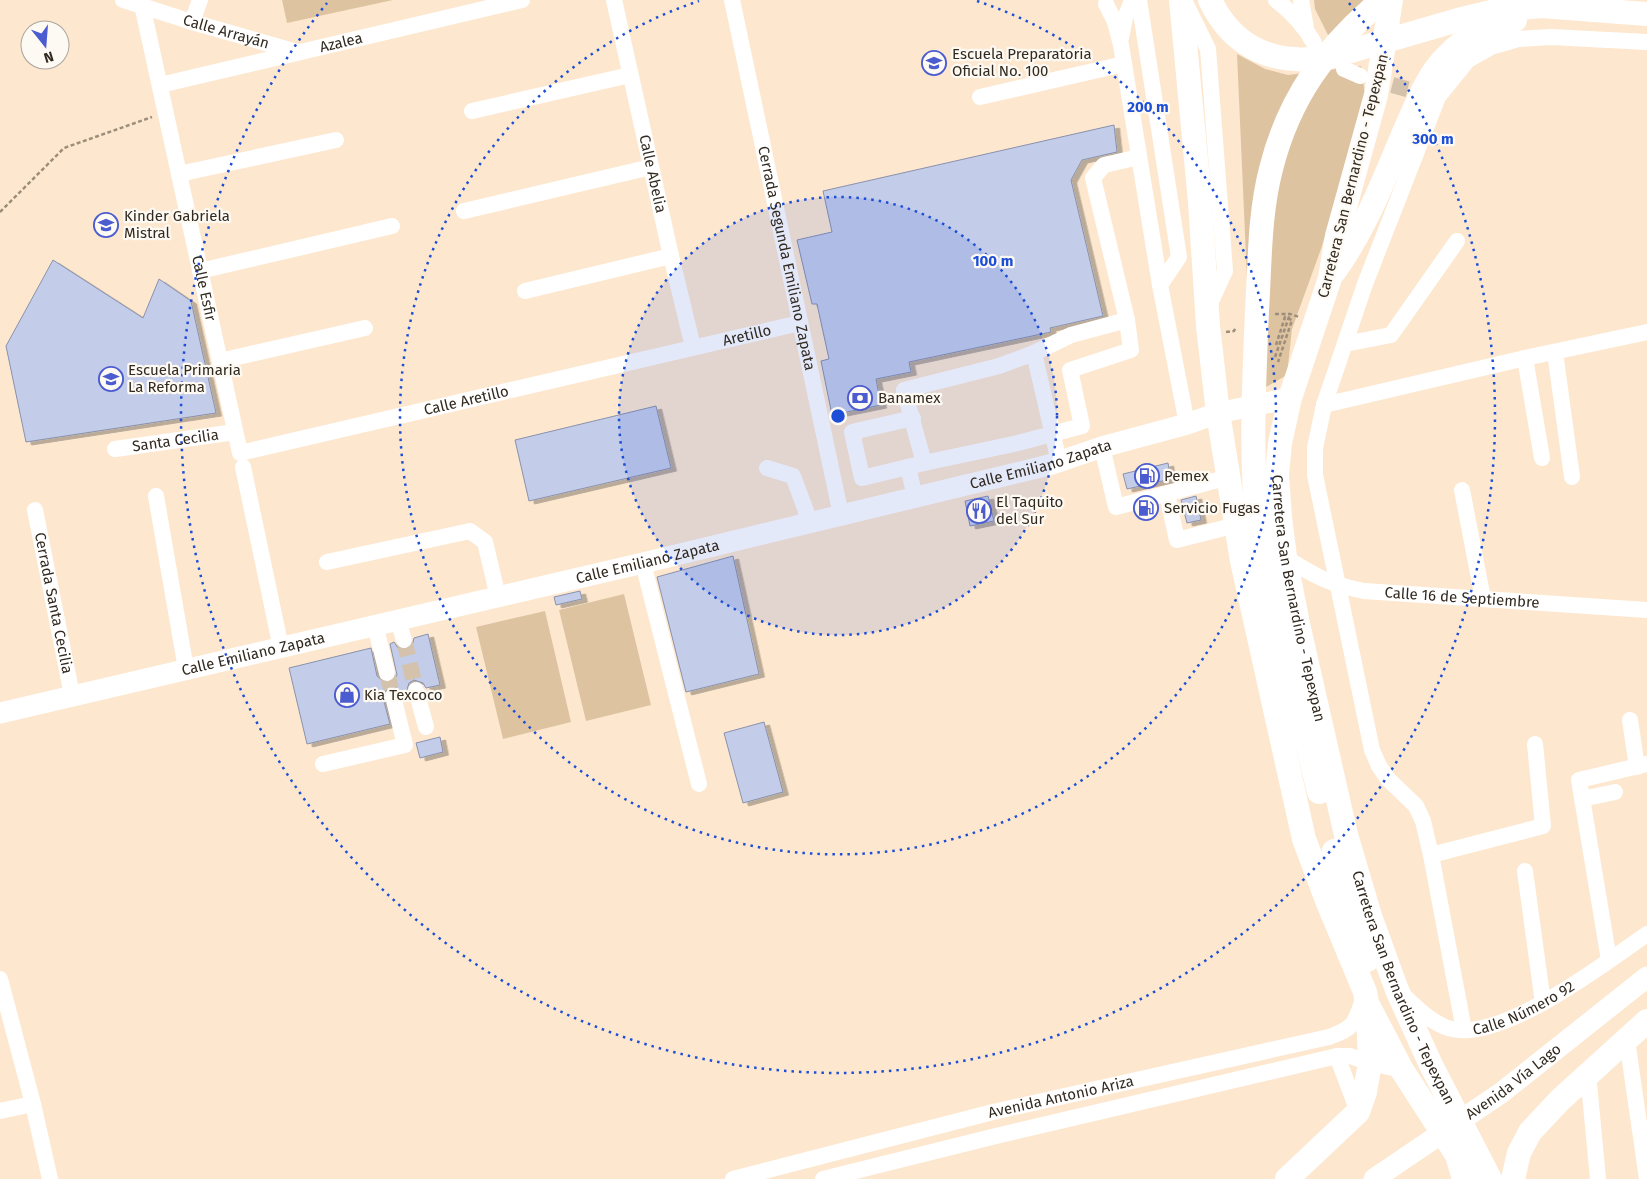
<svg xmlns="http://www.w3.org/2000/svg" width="1647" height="1179" viewBox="0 0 1647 1179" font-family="'Fira Sans',sans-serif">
  <defs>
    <filter id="shadow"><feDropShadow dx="5.5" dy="3" stdDeviation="0" flood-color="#0004"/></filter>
  </defs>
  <rect width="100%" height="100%" fill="#fde8cf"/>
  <!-- green -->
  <path fill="#dec3a1" d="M282 0H393L287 23Z
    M1314 0H1378L1377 13 1368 30 1348 36 1330 39 1315 9Z
    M1237 54 1265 69 1288 75 1361 66 1366 102 1321 249 1292 329 1287 375 1268 386 1250 393 1247 279Z
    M624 594 651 705 586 721 559 610Z
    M545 611 571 722 503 739 476 627Z"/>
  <!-- building -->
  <path fill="#c3cce8" stroke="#8991ac" filter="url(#shadow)" d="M1114 125 1117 152 1082 160 1071 180 1103 316 1050 328 1051 332 909 362 911 372 876 379 881 405 832 415 821 361 829 359 817 304H812L797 240 832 232 823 191Z
    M53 260 143 318 159 279 191 301 216 413 26 442 6 346Z
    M656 406 671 468 529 501 515 440Z
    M1168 463 1171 479 1127 489 1123 474Z
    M988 496 994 521 970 526 965 501Z
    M1196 496 1201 520 1187 523 1181 500Z
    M733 556 759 674 686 692 657 577Z
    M580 591 582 599 556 605 554 597Z
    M428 634 440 685 426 688 423 683 414 680 409 683 406 693 403 694 396 687 390 686 384 693 383 698 390 724 307 744 289 668 371 648 377 676 384 682 389 683 394 680 397 675 390 644 394 642 398 648 406 650 412 646 414 638Z
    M764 722 783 792 743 803 724 733Z
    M440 737 443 752 420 758 416 743Z"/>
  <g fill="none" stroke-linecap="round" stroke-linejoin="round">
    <!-- minor-tunnel -->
    <path stroke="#d4c2ac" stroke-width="16" stroke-dasharray="16 8" stroke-linecap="butt" d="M1369 79 1426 94
      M404 640 416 690
      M387 673 393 696"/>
    <!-- path -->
    <path stroke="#9d8e7c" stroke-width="2.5" stroke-dasharray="4 2.5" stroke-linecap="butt" d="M0 212 64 148 152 117
      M1275 314H1290L1299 317
      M1226 332 1234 331 1236 327
      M1276 345 1285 317 1292 320 1278 362
      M1275 357 1290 314"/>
    <!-- minor -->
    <g stroke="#fff" stroke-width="16">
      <path id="s1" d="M123 0 192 22 297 52"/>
      <path id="s2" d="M141 0 240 453 800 323"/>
      <path id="s3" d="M614 0 671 256 693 347"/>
      <path id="s4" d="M732 0 841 515"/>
      <path d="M1139 0 1179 257 1160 285 1187 424"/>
      <path d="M1276 0C1292 12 1304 25 1314 43"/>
      <path d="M1301 0 1306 28"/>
      <path d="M1106 4 1115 22 1121 45 1160 285"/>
      <path d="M1186 4 1208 49 1225 271 1208 308"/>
      <path d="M192 22 200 0"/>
      <path d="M1121 38 1125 18 1131 3"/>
      <path d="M1344 69 1360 76"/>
      <path id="s5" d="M160 85 522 0"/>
      <path d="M980 97 1124 64"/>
      <path d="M472 111 630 75"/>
      <path d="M179 174 336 140"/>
      <path d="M464 211 651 167"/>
      <path d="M200 271 392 226"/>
      <path d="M525 291 671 256"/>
      <path d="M1345 344 1391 335 1457 241"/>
      <path d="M1555 352 1572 477"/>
      <path d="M1034 353 1059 462"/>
      <path d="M1525 358 1542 458"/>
      <path d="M220 361 365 328"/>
      <path d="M1324 405 1525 358 1647 332"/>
      <path d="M913 418 852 432 862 478 924 463 1018 443 1082 426 1070 370 1131 350 1127 320 1093 178 1104 165 1139 157"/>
      <path d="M1102 447 1116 507 1229 477"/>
      <path id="s6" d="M115 449 235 432"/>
      <path d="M924 463 904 390 999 366 1034 353 1071 335 1127 320"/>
      <path d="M243 467 281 648"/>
      <path d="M908 467 915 497"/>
      <path d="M767 468 793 476 806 511 807 523"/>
      <path d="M1462 490 1483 599"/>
      <path d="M1167 494 1177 540 1236 525"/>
      <path d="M156 496 186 669"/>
      <path id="s7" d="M35 510 72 695"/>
      <path id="s8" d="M1285 557C1314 576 1329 584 1364 591L1647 610"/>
      <path d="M327 562 470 531 485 542 498 597"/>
      <path d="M643 563 699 784"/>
      <path d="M398 620 404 640"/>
      <path d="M375 625 387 673"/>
      <path d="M416 690 426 727"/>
      <path d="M1630 720 1637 767"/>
      <path d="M323 764 405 745 393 696"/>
      <path d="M1582 799 1615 792"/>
      <path d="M1431 855 1543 826 1535 744"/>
      <path d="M1525 871 1543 1003"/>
      <path d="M1609 960 1579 780 1647 764"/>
      <path d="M0 979 33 1104 50 1179"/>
      <path id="s9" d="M1402 994C1415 1006 1430 1022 1448 1028 1499 1045 1605 963 1647 934"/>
      <path d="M1464 1030 1431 855 1423 821 1416 806 1388 779 1379 766 1372 750 1315 475V448L1324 405 1365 284 1438 97 1468 60 1491 47 1518 39 1551 37 1647 42"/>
      <path d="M1627 1040 1647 1179"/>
      <path d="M1337 1056 1358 1112"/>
      <path d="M1588 1073 1598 1179"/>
      <path d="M0 1111 33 1104"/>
      <path id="s10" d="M733 1179 993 1112 1329 1037C1355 1028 1355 1023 1363 999"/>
      <path d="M823 1179 996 1136 1337 1056H1350L1370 1063 1402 1070"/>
    </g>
    <!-- major -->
    <g stroke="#fff" stroke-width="21">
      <path id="s11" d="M0 713 643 563 1049 465 1102 447 1187 424 1218 413 1290 398"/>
      <path id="s12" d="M1374 1179 1501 1093 1647 977"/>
    </g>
    <!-- highway -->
    <g stroke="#fff" stroke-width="24">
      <path d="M1181 0 1200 202 1208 326 1218 413 1242 561 1304 839 1328 903 1365 992 1367 1003 1402 1070 1457 1155 1464 1179"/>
      <path d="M1210 0C1234 51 1278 66 1330 57L1458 20 1499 10 1541 6 1647 14"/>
      <path id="s13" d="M1391 0 1376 95 1337 236 1330 278 1290 398 1280 443 1277 475 1280 517 1285 557 1298 624 1346 835 1370 916 1397 990 1431 1065 1490 1179"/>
      <path d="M1334 272C1366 228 1384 179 1405 130 1417 104 1426 77 1446 57 1465 36 1489 27 1515 20"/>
      <path d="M1319 792C1303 726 1286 661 1272 595 1268 574 1261 551 1258 529 1250 457 1254 384 1257 311 1260 264 1259 215 1271 169 1289 97 1326 47 1382 0"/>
      <path d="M1334 851 1346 896 1367 960"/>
      <path d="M1287 1179 1358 1112 1365 1092 1370 1063 1368 1012"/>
      <path d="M1513 1179 1519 1153 1530 1132 1560 1100 1647 1021"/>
    </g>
  </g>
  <!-- distance rings -->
  <circle cx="838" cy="416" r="219" fill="#1d4ed8" fill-opacity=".12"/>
  <g fill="none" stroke="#1d4ed8" stroke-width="2.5" stroke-dasharray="2.5 5">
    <circle cx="838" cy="416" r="219"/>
    <path d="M977 1A438 438 0 1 1 699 1"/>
    <path d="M1349 3A657 657 0 1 1 327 3"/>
  </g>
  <!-- icons -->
  <defs>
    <symbol id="school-ring" viewBox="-11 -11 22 22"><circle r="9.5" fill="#fdf9f3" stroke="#4b5cd1" stroke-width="1.5"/><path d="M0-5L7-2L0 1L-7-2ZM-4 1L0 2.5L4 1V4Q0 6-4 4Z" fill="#4b5cd1"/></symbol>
    <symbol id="university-ring" viewBox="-11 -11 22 22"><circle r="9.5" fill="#fdf9f3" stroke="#4b5cd1" stroke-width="1.5"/><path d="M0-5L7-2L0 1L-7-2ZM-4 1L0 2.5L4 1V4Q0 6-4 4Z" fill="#4b5cd1"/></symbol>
    <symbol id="bank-ring" viewBox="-11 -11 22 22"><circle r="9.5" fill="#fdf9f3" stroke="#4b5cd1" stroke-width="1.5"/><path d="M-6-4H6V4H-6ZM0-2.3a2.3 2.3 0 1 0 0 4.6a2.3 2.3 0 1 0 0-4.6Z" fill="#4b5cd1"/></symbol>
    <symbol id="fuel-ring" viewBox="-11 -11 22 22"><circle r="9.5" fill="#fdf9f3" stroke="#4b5cd1" stroke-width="1.5"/><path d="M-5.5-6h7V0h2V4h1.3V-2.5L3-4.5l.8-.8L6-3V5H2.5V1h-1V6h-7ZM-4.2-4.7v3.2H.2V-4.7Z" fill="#4b5cd1"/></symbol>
    <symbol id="restaurant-ring" viewBox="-11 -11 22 22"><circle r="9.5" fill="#fdf9f3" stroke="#4b5cd1" stroke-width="1.5"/><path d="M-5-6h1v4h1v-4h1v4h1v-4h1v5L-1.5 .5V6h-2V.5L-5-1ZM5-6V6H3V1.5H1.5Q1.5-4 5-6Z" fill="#4b5cd1"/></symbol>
    <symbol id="shop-ring" viewBox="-11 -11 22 22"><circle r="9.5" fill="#fdf9f3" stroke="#4b5cd1" stroke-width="1.5"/><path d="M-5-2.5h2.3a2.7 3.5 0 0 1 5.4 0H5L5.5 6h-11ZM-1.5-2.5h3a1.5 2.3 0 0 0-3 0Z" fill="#4b5cd1"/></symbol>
  </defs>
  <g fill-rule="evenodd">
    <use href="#school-ring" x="920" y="49" width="28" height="28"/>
    <use href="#school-ring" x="92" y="211" width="28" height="28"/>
    <use href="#university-ring" x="97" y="365" width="28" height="28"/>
    <use href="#bank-ring" x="846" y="384" width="28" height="28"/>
    <use href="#fuel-ring" x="1133" y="462" width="28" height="28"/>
    <use href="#fuel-ring" x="1132" y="494" width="28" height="28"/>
    <use href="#restaurant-ring" x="965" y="497" width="28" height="28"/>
    <use href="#shop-ring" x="333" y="681" width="28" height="28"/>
  </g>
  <g text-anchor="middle" stroke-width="4.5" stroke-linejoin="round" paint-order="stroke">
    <!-- street labels -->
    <g font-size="15" fill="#322a20" stroke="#fdf9f3">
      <text dy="5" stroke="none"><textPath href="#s1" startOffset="108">Calle Arrayán</textPath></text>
      <text dy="5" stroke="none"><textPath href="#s5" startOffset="186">Azalea</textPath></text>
      <text dy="5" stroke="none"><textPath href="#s3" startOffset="178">Calle Abelia</textPath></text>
      <text transform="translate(1353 176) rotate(-76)" y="5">Carretera San Bernardino - Tepexpan</text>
      <text dy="5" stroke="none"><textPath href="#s4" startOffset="264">Cerrada Segunda Emiliano Zapata</textPath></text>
      <text dy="5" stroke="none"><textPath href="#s2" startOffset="295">Calle Esfir</textPath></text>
      <text dy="5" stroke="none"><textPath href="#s2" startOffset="984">Aretillo</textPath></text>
      <text dy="5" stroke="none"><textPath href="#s2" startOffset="696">Calle Aretillo</textPath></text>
      <text dy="5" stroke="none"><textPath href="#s6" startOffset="61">Santa Cecilia</textPath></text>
      <text dy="5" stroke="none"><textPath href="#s11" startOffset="1070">Calle Emiliano Zapata</textPath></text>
      <text dy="5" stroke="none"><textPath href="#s11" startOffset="665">Calle Emiliano Zapata</textPath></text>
      <text dy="5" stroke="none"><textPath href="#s13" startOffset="615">Carretera San Bernardino - Tepexpan</textPath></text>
      <text dy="5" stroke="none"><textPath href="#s8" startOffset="185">Calle 16 de Septiembre</textPath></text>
      <text dy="5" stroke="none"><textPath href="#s7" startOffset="95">Cerrada Santa Cecilia</textPath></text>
      <text dy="5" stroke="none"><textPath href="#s11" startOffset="260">Calle Emiliano Zapata</textPath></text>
      <text dy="5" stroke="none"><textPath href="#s13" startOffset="1020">Carretera San Bernardino - Tepexpan</textPath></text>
      <text dy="5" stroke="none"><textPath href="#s9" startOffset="138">Calle Número 92</textPath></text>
      <text dy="5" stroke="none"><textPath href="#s12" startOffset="170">Avenida Vía Lago</textPath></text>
      <text dy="5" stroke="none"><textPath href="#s10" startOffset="338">Avenida Antonio Ariza</textPath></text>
    </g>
    <!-- poi labels -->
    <g font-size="15" fill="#322a20" stroke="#fdf9f3" text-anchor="start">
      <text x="952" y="59">Escuela Preparatoria<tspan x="952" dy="17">Oficial No. 100</tspan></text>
      <text x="124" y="221">Kinder Gabriela<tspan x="124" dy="17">Mistral</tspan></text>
      <text x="128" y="375">Escuela Primaria<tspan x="128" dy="17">La Reforma</tspan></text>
      <text x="878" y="403">Banamex</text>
      <text x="1164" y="481">Pemex</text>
      <text x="996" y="507">El Taquito<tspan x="996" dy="17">del Sur</tspan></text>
      <text x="1164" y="513">Servicio Fugas</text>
      <text x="364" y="700">Kia Texcoco</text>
    </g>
  </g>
  <circle cx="838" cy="416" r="8" fill="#1d4ed8" stroke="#fdf9f3" stroke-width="2.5"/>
  <g font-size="15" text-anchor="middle" font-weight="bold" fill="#1d4ed8" stroke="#fdf9f3" stroke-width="4.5" stroke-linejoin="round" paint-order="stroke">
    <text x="1148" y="112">200 m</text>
    <text x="1433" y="144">300 m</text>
    <text x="993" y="266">100 m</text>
  </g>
  <!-- north arrow -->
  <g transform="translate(45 45) rotate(163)"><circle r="24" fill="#fdf9f3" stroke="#aca69f"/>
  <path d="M0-4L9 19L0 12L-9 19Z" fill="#4b5cd1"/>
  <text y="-8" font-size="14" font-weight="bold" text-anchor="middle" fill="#322a20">N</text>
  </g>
</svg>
